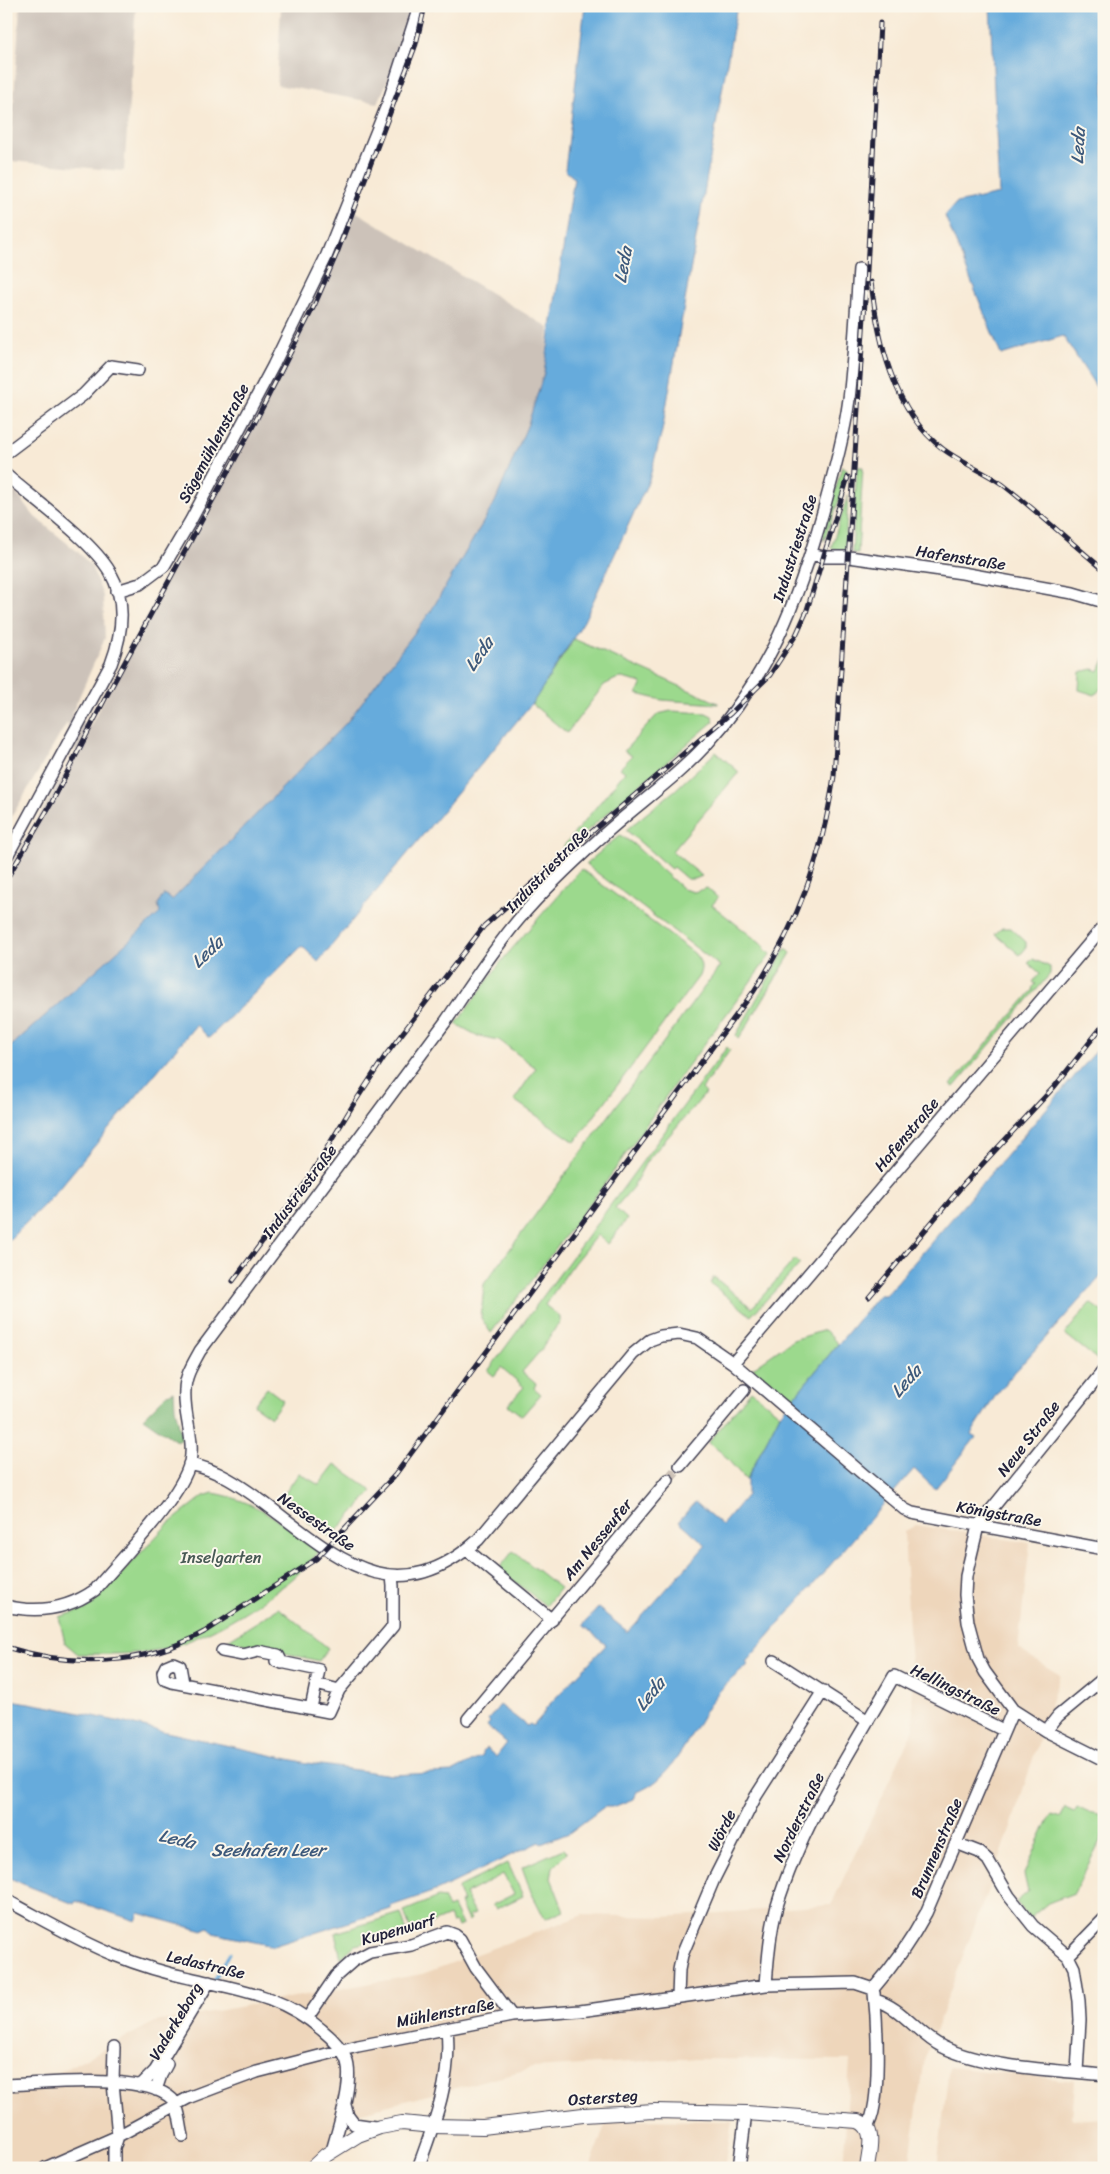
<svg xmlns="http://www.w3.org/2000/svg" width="1110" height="2174" viewBox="0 0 1110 2174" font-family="Sriracha,sans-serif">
  <rect width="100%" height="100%" fill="#fbf7ec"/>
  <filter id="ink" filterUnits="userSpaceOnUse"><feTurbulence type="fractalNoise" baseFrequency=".02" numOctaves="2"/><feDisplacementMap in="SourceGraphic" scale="10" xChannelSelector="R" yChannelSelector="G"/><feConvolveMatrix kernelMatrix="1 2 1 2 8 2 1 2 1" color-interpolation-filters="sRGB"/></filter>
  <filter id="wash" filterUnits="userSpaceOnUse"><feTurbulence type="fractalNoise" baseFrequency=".0096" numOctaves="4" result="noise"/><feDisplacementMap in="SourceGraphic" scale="20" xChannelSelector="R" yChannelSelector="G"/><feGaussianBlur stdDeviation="1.12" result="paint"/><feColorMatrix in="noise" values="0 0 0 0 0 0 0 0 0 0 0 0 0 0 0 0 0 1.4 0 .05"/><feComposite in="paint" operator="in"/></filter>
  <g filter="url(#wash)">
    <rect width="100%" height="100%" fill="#f8ead6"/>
    <!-- built -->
    <path fill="#eed6bb" d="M916 1525 1030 1543 1018 1649 1060 1675 1009 1833 923 2064 909 2168H843L850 2060 678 2059 533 2068 335 2119 329 2146 305 2168H6V2100L155 2022 422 1974 583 1915 664 1917 831 1905 914 1728 904 1532Z
      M949 2067 1075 2081 1072 2120 1104 2118V2168H937Z
      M607 2120 732 2121 725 2168H590Z"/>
    <!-- industrial -->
    <path fill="#ccc2b9" d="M20 6H136L124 171 10 161Z
      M281 6H434V9L418 10 378 103 277 85Z
      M350 208 549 328 544 373 528 424 495 502 431 611 347 722 172 900 163 894 158 904 160 912 9 1048 6 1046V874L76 753 67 723 6 826V481L35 517 78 552 91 566 103 596 105 638 72 713 89 728 278 368 323 277Z"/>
    <!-- green -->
    <path fill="#9cd98d" stroke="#5f7e64" d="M842 466 847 469 838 503 824 541 823 535Z
      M857 467H863L858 553H852Z
      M848 495 845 551 831 548Z
      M574 639 718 703V704L662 700 637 694 642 683 622 678 616 679 604 685 567 733 532 704Z
      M1104 659V685L1095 695 1079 690 1080 672 1093 669 1099 671Z
      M671 711 706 713 712 716 714 721 566 849 563 847 625 772 620 768 632 756 624 751 658 714Z
      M716 752 739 772 672 851 702 876 695 879H687L673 867 671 869 626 830 674 791Z
      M620 835 632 843 683 889 694 892 707 888 718 898 712 905 765 947 764 949 771 954 671 1089 604 1185 491 1333 481 1318 484 1284 720 966 588 866 586 864Z
      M581 869 694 953C701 961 703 966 699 976L575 1142 514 1100 536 1068 499 1040 478 1036 456 1024 504 958Z
      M1002 928H1011L1026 942V948L1020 955 995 934Z
      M786 948 791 953 739 1039 736 1035Z
      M1033 959 1050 967V974L954 1087 951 1085 1033 990 1032 988 1036 984 1033 982 1040 973 1028 963Z
      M727 1047 730 1050 702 1089 706 1093 646 1162 633 1187 615 1208 627 1219 608 1244 597 1235 574 1263 545 1305 560 1317V1321L541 1350 522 1372 536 1384 534 1388 541 1394 522 1416 508 1405 524 1387 501 1367 494 1376 488 1371Z
      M795 1259 800 1264 751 1316 710 1283 714 1277 752 1308Z
      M1090 1303 1104 1313 1103 1364 1065 1334Z
      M825 1330 838 1344 789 1403 753 1368 793 1340Z
      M267 1388 283 1400 271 1417 254 1405Z
      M751 1391 780 1414 746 1480 721 1452 708 1443Z
      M335 1464 369 1488 372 1492 331 1537 308 1522 310 1518 281 1499 299 1473 319 1485Z
      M213 1493C256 1500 286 1525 320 1551 310 1561 301 1572 290 1581 254 1608 203 1641 158 1650 131 1655 105 1654 78 1654L65 1643 59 1617 89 1608 167 1525 204 1496Z
      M513 1551 560 1588 546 1606 499 1569Z
      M279 1608 328 1648 319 1661 228 1640Z
      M1077 1807 1087 1812 1104 1815V1833L1074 1893 1048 1903 1030 1918 1016 1902 1028 1892 1024 1874 1051 1815 1061 1818 1065 1808 1074 1812Z
      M563 1849 567 1853 553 1867 551 1878 564 1911 545 1919 531 1892 522 1867Z
      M508 1863 523 1896 496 1909 492 1905 514 1894 503 1874 465 1894 475 1914 469 1916 471 1919 468 1921 460 1903 463 1902 458 1890 459 1887Z
      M438 1897 443 1898 448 1908 453 1906 462 1925 458 1927 456 1922 452 1923 449 1916 411 1932 404 1911Z
      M401 1913 407 1933 355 1945 341 1958 335 1933Z"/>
    <!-- forest -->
    <path fill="#7db978" stroke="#506e5a" d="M174 1391 175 1408 182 1439 176 1441 143 1418 166 1395Z"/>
    <!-- water -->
    <path fill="#66abdc" stroke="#44668c" d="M585 6 600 9V6H737L662 431 649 480 584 621 536 698 318 962 302 946 209 1038 196 1025 51 1198 6 1243V1046L10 1047 160 913 158 904 164 894 172 900 347 722 431 611 495 502 528 424 544 373 574 178 565 170Z
      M990 6H1104V399L1063 336 1001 355 945 216 956 203 999 194Z
      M1104 1042V1273L1013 1374 996 1395 971 1434 976 1437 935 1489 914 1469 746 1662 748 1665C738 1674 725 1684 717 1694 693 1724 675 1781 636 1792L633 1799 613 1807H604L569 1833 541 1844 539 1842 438 1890 391 1906V1909L273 1946 213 1933 209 1927 205 1928 203 1931 139 1913 136 1921 76 1901 74 1904 23 1884 6 1876V1699L57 1708 307 1763 392 1775 452 1772 483 1756 482 1752 486 1748 496 1757 507 1743 487 1726 490 1722 488 1720 500 1705 527 1726 530 1724 533 1726 546 1711 545 1709 606 1645 583 1625 598 1608 628 1632 706 1545 679 1521 695 1502 722 1525 747 1495V1479L780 1414 879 1295H886Z"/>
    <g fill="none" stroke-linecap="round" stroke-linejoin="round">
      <!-- stream -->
      <path stroke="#66abdc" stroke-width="3" d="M214 1981 230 1953"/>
    </g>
  </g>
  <g filter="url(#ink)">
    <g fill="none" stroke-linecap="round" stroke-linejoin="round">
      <!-- minor-tunnel -->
      <path stroke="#cdc2b7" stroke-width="11" stroke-dasharray="11 5.5" stroke-linecap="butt" d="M668 1480 680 1466"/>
      <defs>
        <path id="minor" d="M6 453 83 395 111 366 138 370
          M6 475C36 501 91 540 110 572 127 601 122 635 111 664L6 858
          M811 554 824 557H849L962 573 1073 593 1104 602
          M117 591 140 584 164 566 191 520 273 366 326 257 388 103 418 10
          M733 1363 1104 926
          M1104 1370 978 1526 966 1576 965 1595 968 1622 978 1659 985 1672 1013 1710 1046 1731 1104 1760
          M189 1464C217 1469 241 1486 263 1502 335 1556 393 1615 478 1540L633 1354 650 1340 661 1336 679 1334 697 1338 733 1363 904 1509 912 1513 1104 1549
          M680 1466 744 1390
          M467 1550 552 1620
          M6 1606C39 1614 68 1609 95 1590 120 1560 182 1497 190 1462 195 1438 183 1415 185 1390 185 1376 193 1364 200 1351L446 1021C469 987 492 951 519 919 543 891 570 865 598 840 633 807 673 781 706 745 769 676 798 601 823 512 833 475 844 437 849 399 854 356 856 312 859 269
          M222 1651 243 1655 258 1651 278 1655 282 1663
          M276 1661 319 1670 316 1684
          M774 1661 868 1721
          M183 1683 180 1666 173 1663 166 1666 163 1672 164 1679 172 1682 329 1712 339 1690 393 1626V1586L392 1576
          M311 1708 316 1684 339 1690
          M468 1719 668 1480
          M1046 1731 1058 1716 1104 1678
          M956 1843 979 1852 988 1860 1009 1896 1033 1926 1068 1956 1074 1968 1079 2001 1080 2020 1077 2072
          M6 1900C42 1919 77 1940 114 1955 139 1965 165 1973 190 1978 240 1990 282 1995 322 2030 332 2038 341 2047 346 2059 355 2080 338 2128 332 2151
          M1068 1956 1104 1919
          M766 1985C768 1958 770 1932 777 1906 802 1823 852 1750 894 1676L1003 1730
          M873 1989C894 1965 911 1941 926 1913L1013 1710
          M678 1997 679 1970 682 1955 714 1879 756 1796 823 1691
          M875 2000C902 2007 918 2035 943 2047 985 2068 1056 2070 1104 2075
          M308 2017 336 1976 353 1961 370 1952 411 1945 447 1932 455 1935 460 1939 476 1968 512 2016
          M114 2047 113 2083 118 2136 114 2149V2168
          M6 2085C43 2084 145 2072 172 2099 180 2108 180 2125 183 2136
          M140 2086 155 2071 209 1982
          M156 2090 161 2075 167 2064
          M345 2105 348 2116 354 2124 375 2127
          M867 2127C882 2106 877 2020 874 1993
          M45 2168 118 2136 190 2097 219 2086 257 2072 358 2046 512 2016 580 2011 766 1985 855 1983 873 1989
          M418 2168C435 2122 452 2078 447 2029
          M739 2168 746 2113"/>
        <path id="major" d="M312 2168 326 2155 358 2135 380 2127 402 2123 433 2126 483 2127 583 2115 655 2111 746 2113 858 2121C877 2128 869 2152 867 2168"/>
      </defs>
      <!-- minor casing -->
      <use href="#minor" stroke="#424052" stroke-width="14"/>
      <!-- major casing -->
      <use href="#major" stroke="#424052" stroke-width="16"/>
      <!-- minor -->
      <use href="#minor" stroke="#fff" stroke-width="11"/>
      <!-- major -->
      <use href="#major" stroke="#fff" stroke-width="14"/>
      <defs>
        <path id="rail" d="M871 282C878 340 893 411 943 449 962 463 983 471 1002 484 1037 511 1070 542 1104 570
          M6 880 52 802 107 695 254 424 315 304 337 253 416 44 425 6
          M233 1281 305 1184 353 1105 385 1056 484 926 588 835 731 713 770 675 796 635 806 613 848 477
          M869 1297 963 1185 1055 1086 1104 1024
          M6 1647C72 1668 143 1666 204 1632L316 1559 395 1475 754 991C799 922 822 857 834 776L867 270 880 23"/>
      </defs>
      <!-- rail casing -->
      <use href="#rail" stroke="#22223b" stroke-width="5"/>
      <!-- rail -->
      <use href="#rail" stroke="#fbf7ec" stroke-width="3" stroke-dasharray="9" stroke-linecap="butt"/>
    </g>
  </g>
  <g text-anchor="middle" stroke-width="4" stroke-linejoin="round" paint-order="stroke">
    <!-- street labels -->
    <g font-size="16" fill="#22223b" stroke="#fbf7ec">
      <text transform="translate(213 443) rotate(-62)" y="6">Sägemühlenstraße</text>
      <text transform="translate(794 548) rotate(-72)" y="6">Industriestraße</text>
      <text transform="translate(961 557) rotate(9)" y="6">Hafenstraße</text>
      <text transform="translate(547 869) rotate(-46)" y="6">Industriestraße</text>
      <text transform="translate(906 1134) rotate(-50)" y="6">Hafenstraße</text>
      <text transform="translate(299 1191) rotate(-53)" y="6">Industriestraße</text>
      <text transform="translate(1028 1438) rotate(-52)" y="6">Neue Straße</text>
      <text transform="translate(999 1513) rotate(10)" y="6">Königstraße</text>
      <text transform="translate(317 1521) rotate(35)" y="6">Nessestraße</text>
      <text transform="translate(597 1539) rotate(-51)" y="6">Am Nesseufer</text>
      <text transform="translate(956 1689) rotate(26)" y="6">Hellingstraße</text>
      <text transform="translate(798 1817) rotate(-64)" y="6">Norderstraße</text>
      <text transform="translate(721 1830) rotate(-63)" y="6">Wörde</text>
      <text transform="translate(936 1848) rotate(-67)" y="6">Brunnenstraße</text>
      <text transform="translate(398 1929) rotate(-16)" y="6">Kupenwarf</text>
      <text transform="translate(206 1964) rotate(13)" y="6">Ledastraße</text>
      <text transform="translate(445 2012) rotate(-11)" y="6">Mühlenstraße</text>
      <text transform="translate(175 2021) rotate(-59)" y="6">Vaderkeborg</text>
      <text transform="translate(603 2097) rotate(-4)" y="6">Ostersteg</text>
    </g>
    <!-- park labels -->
    <g font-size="16" fill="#475954" stroke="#fbf7ec">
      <text x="221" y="1563">Inselgarten</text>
    </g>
    <!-- water labels -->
    <g font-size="18" font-style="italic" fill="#3d597b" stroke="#fbf7ec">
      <text transform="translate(1078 146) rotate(-87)" y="6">Leda</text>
      <text transform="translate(623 265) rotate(-80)" y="6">Leda</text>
      <text transform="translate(479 654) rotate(-55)" y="6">Leda</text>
      <text transform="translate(207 952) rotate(-44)" y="6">Leda</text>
      <text transform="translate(906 1381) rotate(-49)" y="6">Leda</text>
      <text transform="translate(650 1694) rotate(-51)" y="6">Leda</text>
      <text transform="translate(177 1839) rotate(13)" y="6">Leda</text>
      <text x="268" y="1856">Seehafen Leer</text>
    </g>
  </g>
  <!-- margin -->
  <rect width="1110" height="2174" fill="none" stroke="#fbf7ec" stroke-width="25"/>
</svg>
